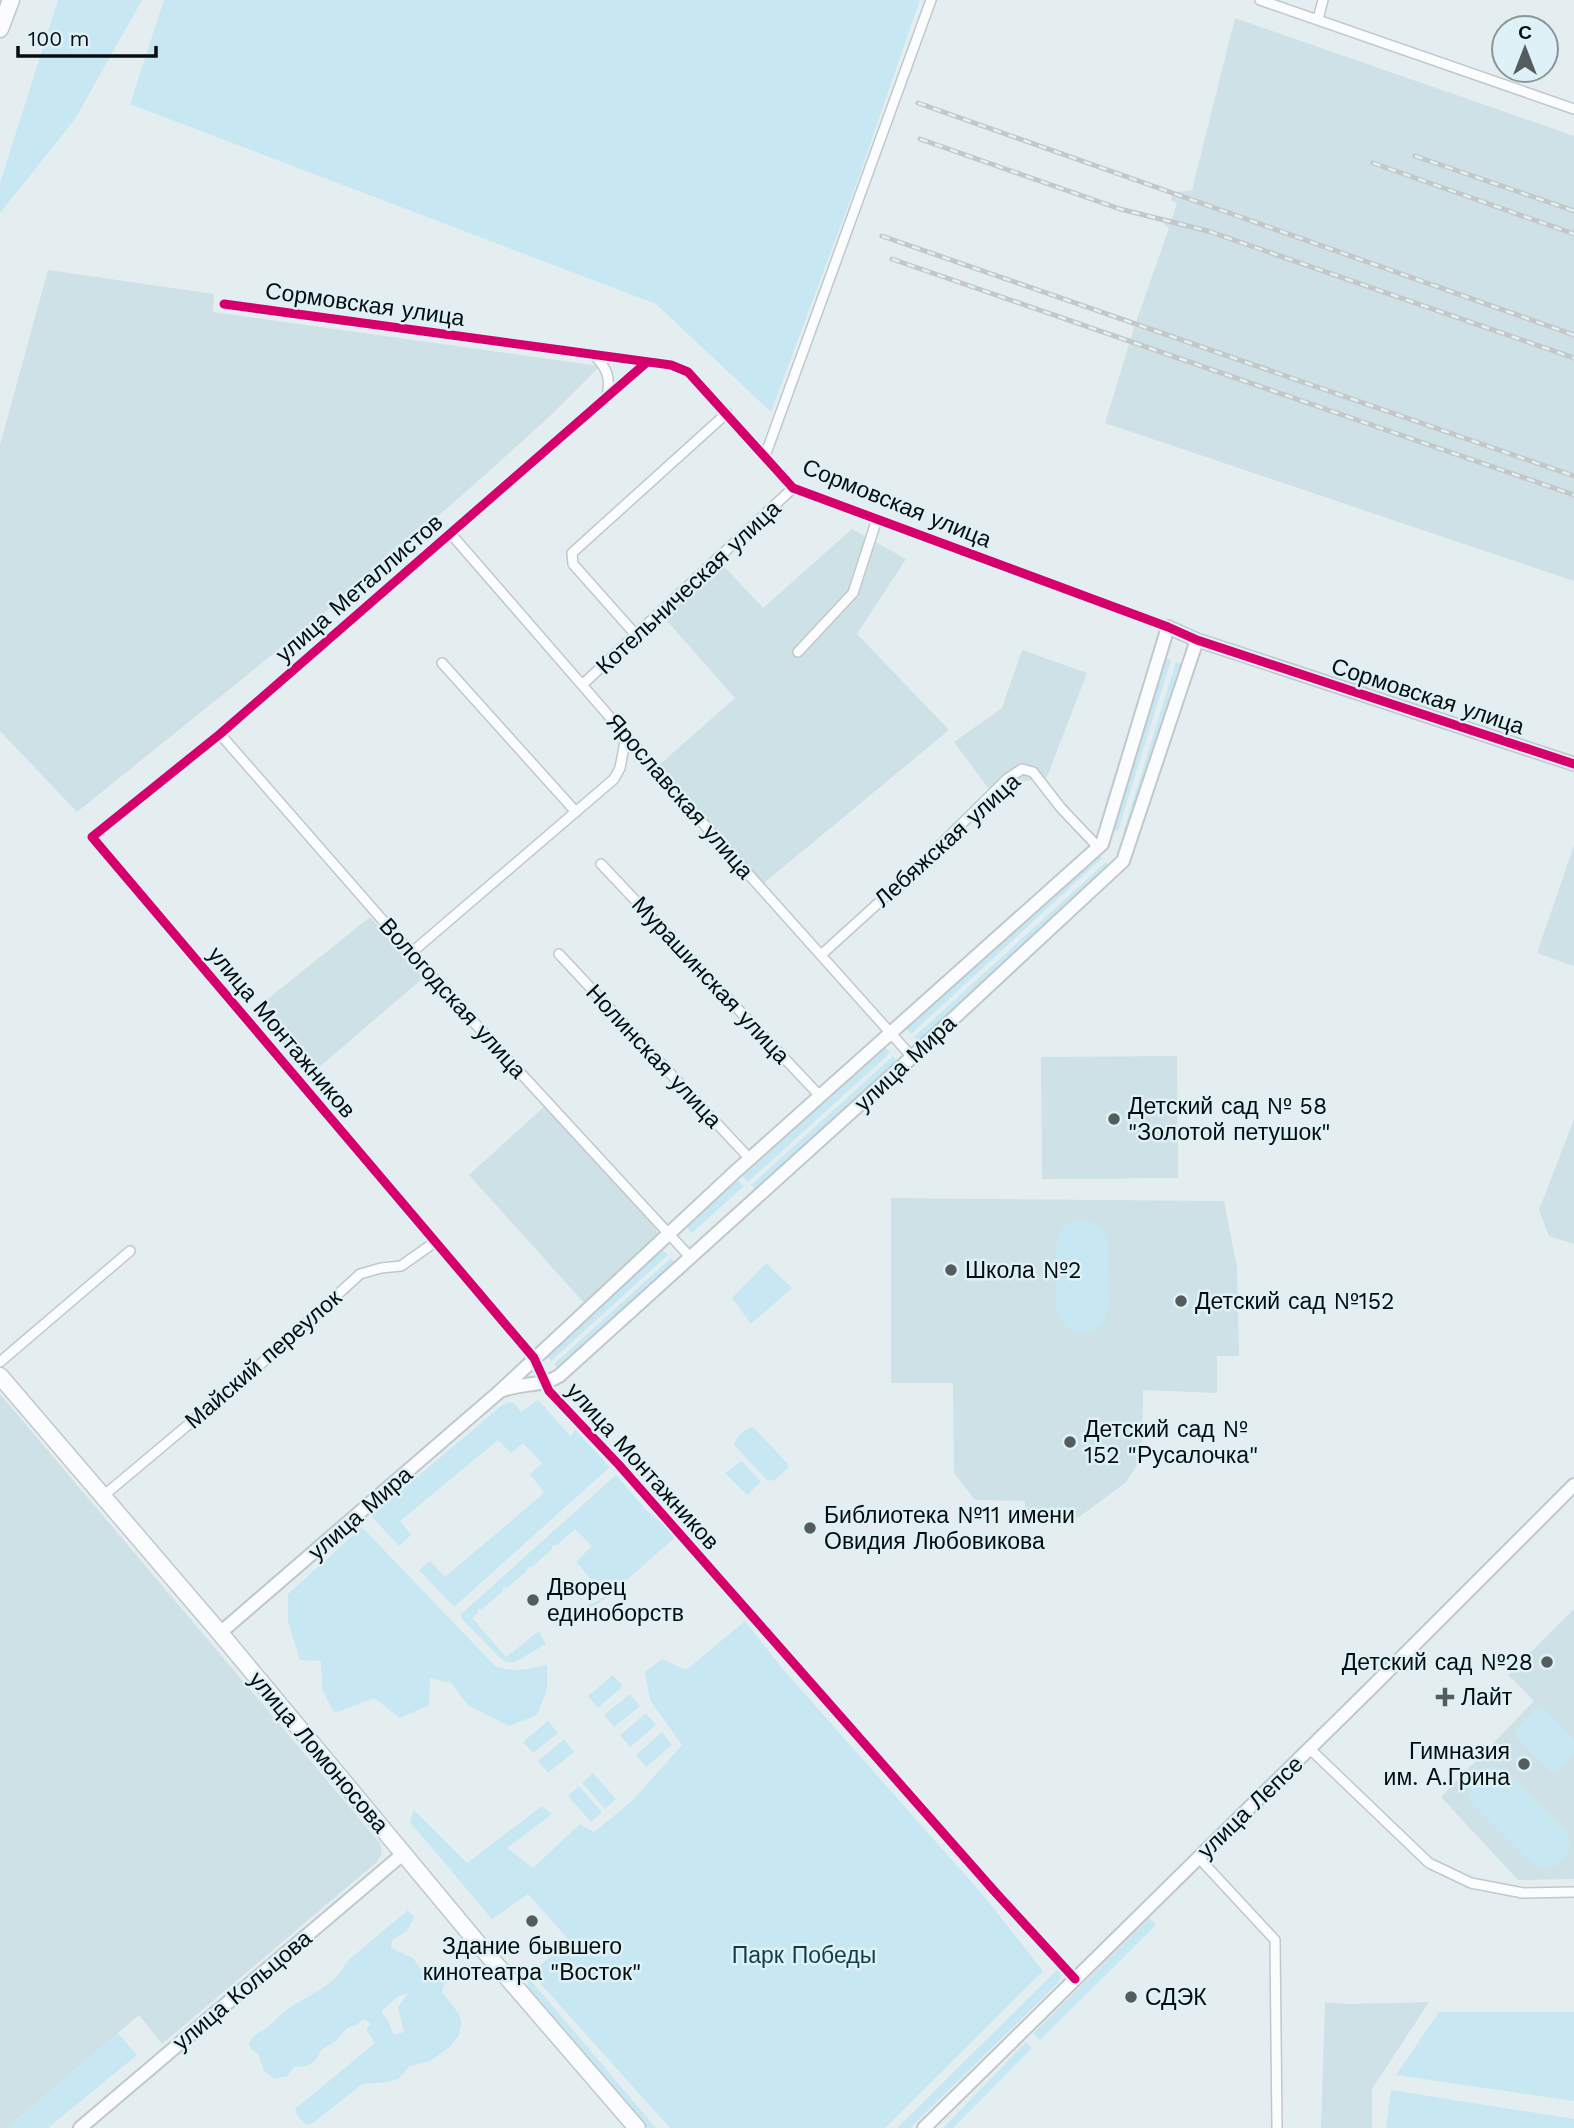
<svg xmlns="http://www.w3.org/2000/svg" width="1574" height="2128" viewBox="0 0 1574 2128" font-family="'Work Sans',sans-serif">
  <rect width="100%" height="100%" fill="#e4eef0"/>
  <!-- built -->
  <path fill="#cee1e6" d="M1235 18 1574 136V581L1105 423 1135 325 1169 228 1164 224 1166 218 1172 219 1177 203 1171 200 1173 193 1192 190Z
    M48 270 214 294 213 312 600 366 550 416 486 474 366 579 77 812 0 731V445Z
    M852 529 906 559 857 634 949 730 764 883 658 766 735 698 659 612 720 562 763 608Z
    M1022 650 1087 673 1047 777 988 788 954 742 1002 708Z
    M1574 845V966L1537 953Z
    M370 917 423 978 310 1075 254 1010Z
    M1177 1056 1178 1178 1042 1179 1041 1057Z
    M545 1106 655 1227 657 1232 658 1237 586 1305 469 1175Z
    M1574 1119V1244L1549 1236 1539 1210Z
    M891 1198 1224 1201 1237 1267 1239 1356H1217V1393L1143 1390 1142 1458 1125 1483 1079 1517 1025 1518V1501L975 1500 954 1473 953 1383H891Z
    M0 1394 380 1843 382 1854 377 1862 162 2044 139 2015 7 2128H0Z
    M1574 1609V1879L1518 1880 1441 1797 1534 1701 1508 1675Z
    M1325 2002 1348 2004 1429 2002 1372 2089V2128H1321Z"/>
  <!-- green -->
  <path fill="#c7e8f2" fill-rule="evenodd" d="M58 0H142L75 119 0 213V183Z
    M164 0H920L858 179 771 412 656 304 130 104Z
    M1164 658 1171 660 1118 831 1110 828Z
    M1176 662 1183 664 1128 835 1123 833Z
    M1098 854 1102 858 911 1034 906 1028Z
    M1106 862 1110 866 919 1043 914 1037Z
    M885 1047 890 1053 748 1182 742 1176Z
    M893 1056 898 1062 757 1191 751 1185Z
    M738 1180 744 1186 692 1233 686 1226Z
    M1080 1219C1095 1220 1103 1228 1108 1242L1109 1308 1105 1318 1098 1328C1082 1337 1063 1331 1058 1313 1054 1302 1057 1286 1057 1274 1057 1262 1054 1246 1059 1235 1063 1226 1070 1221 1080 1219Z
    M662 1249 668 1255 551 1361 547 1357 560 1344 559 1342Z
    M671 1258 676 1264 560 1370 554 1364Z
    M766 1263 792 1288 751 1324 732 1298Z
    M538 1400 571 1437 575 1430 610 1467 454 1607 419 1570 430 1561 445 1577 544 1493 530 1474 542 1463 523 1443 511 1453 498 1440 400 1521 411 1535 399 1546 371 1516 501 1406 509 1402 515 1404 521 1412Z
    M753 1427 788 1464 787 1469 773 1481 766 1479 734 1445C735 1438 745 1428 753 1427Z
    M742 1461 761 1482 747 1495 725 1473Z
    M616 1475 647 1511 677 1536 606 1598 561 1628V1626C568 1620 576 1610 584 1607 591 1604 598 1601 605 1596L576 1562 592 1546 575 1529 557 1545H553L552 1549 532 1567H528L527 1571 507 1588 503 1587V1591L482 1609H478V1613L472 1618 506 1657 539 1631 546 1644 515 1662H507L502 1660 462 1619 461 1614Z
    M362 1527 495 1666C513 1673 528 1669 547 1665V1689L537 1715 509 1726 468 1705 451 1683 430 1678 429 1705 400 1718 374 1698 334 1713 322 1689 321 1661 300 1660 288 1621V1594Z
    M745 1621 782 1668 983 1895 1043 1971 885 2128H670L531 1973 569 1940 528 1894 492 1919 410 1822 414 1810 467 1863 542 1806 552 1814 507 1848 533 1868 580 1824 594 1832 632 1801 682 1745 650 1700 645 1672 662 1659 686 1670Z
    M613 1675 623 1686 598 1708 588 1696Z
    M630 1694 640 1706 614 1727 604 1715Z
    M1541 1709H1544L1574 1740V1755L1557 1772 1550 1771 1516 1737V1729L1535 1710Z
    M646 1713 656 1725 630 1747 620 1735Z
    M548 1721 558 1733 533 1753 523 1742Z
    M662 1732 672 1745 646 1767 636 1755Z
    M564 1739 574 1752 548 1773 538 1761Z
    M1492 1766 1503 1769 1510 1774 1564 1828 1570 1840 1568 1853 1558 1865 1542 1868 1529 1861 1472 1804C1463 1786 1472 1770 1492 1766Z
    M593 1773 616 1799 605 1809 582 1783Z
    M579 1786 602 1812 591 1822 568 1796Z
    M408 1910 414 1917 407 1931 392 1940 391 1948 413 1958 425 1976 451 1968 461 1971 457 1979 444 1984 442 1992 459 2014 462 2024 458 2037 450 2047 430 2061 410 2066 398 2079 387 2082 362 2084 323 2115 313 2123 307 2125 298 2117 295 2109 375 2043 366 2029 371 2024 364 2019 356 2025 347 2028 336 2041 321 2050 316 2060 307 2066 294 2067 288 2076 274 2079 264 2071 258 2054 251 2049 249 2043C256 2032 261 2033 270 2025 276 2019 283 2012 291 2007 310 1994 337 1985 346 1962ZM408 1993 398 2007 404 2032 394 2035 387 2019 381 2012 398 1996Z
    M1149 1918 1156 1925 1152 1929 1040 2040 1033 2034Z
    M1058 1969 1061 1975 1059 1982 910 2128H897Z
    M528 1977 656 2128H648L527 1989Z
    M1439 2012H1574V2101L1396 2075Z
    M118 2033 137 2055 48 2128H7Z
    M1026 2042 1032 2048 953 2128H943Z
    M1391 2090 1574 2119V2128H1386Z"/>
  <g fill="none" stroke-linecap="round" stroke-linejoin="round">
    <defs>
      <path id="street" d="M1260 0 1574 109
        M1318 19 1323 0
        M224 304 671 365 688 372 793 488 1168 627
        M594 355C607 368 611 378 607 396
        M647 362 220 734 92 837 534 1358 549 1391 619 1465 996 1893 1075 1979
        M765 456 931 0
        M451 534 668 784 912 1057
        M636 635 573 564 572 553 727 413
        M798 652 853 593 877 519
        M442 663 576 812
        M582 685 793 488
        M220 734 434 979 691 1258
        M601 864 820 1096
        M411 953 614 779 620 768 626 736
        M559 954 750 1159
        M821 955 919 866 1007 779 1022 769 1033 772 1061 808 1098 847
        M0 1362 130 1251
        M102 1497 275 1352 360 1274 381 1268 401 1266 435 1242
        M1310 1749 1429 1863 1471 1883 1523 1893 1574 1892
        M1198 1857 1275 1940 1277 2128"/>
      <path id="secondary" d="M503 1390C522 1383 543 1386 559 1376L912 1057 1123 861 1197 640
        M220 1633 499 1392 735 1172 1102 844 1168 627 1197 640 1574 764
        M80 2128 404 1853
        M924 2128 1371 1688 1574 1485"/>
      <path id="highway" d="M0 29 11 0
        M0 1376 220 1633 481 1947 637 2128"/>
    </defs>
    <!-- street casing -->
    <use href="#street" stroke="#c0c8ca" stroke-width="12"/>
    <!-- secondary casing -->
    <use href="#secondary" stroke="#c0c8ca" stroke-width="16"/>
    <!-- highway casing -->
    <use href="#highway" stroke="#c0c8ca" stroke-width="19"/>
    <!-- street -->
    <use href="#street" stroke="#fbfcfd" stroke-width="9"/>
    <!-- secondary -->
    <use href="#secondary" stroke="#fbfcfd" stroke-width="12"/>
    <!-- highway -->
    <use href="#highway" stroke="#fbfcfd" stroke-width="16"/>
    <defs>
      <path id="rail" d="M918 103 1574 335
        M920 139 1120 209 1208 231 1574 358
        M1415 156 1574 211
        M1373 163 1574 234
        M882 236 1574 476
        M892 259 1574 495"/>
    </defs>
    <!-- rail casing -->
    <use href="#rail" stroke="#c5c7c7" stroke-width="5"/>
    <!-- rail -->
    <use href="#rail" stroke="#def1f6" stroke-width="2.5" stroke-dasharray="8" stroke-linecap="butt"/>
    <defs>
      <path id="cycleway" d="M224 304 671 365 688 372 793 488 1168 627 1197 640 1574 764
        M647 362 220 734 92 837 534 1358 549 1391 619 1465 996 1893 1075 1979"/>
    </defs>
    <!-- cycleway casing -->
    <use href="#cycleway" stroke="#def1f6" stroke-width="13"/>
    <!-- cycleway -->
    <use href="#cycleway" stroke="#d6006c" stroke-width="9"/>
  </g>
  <!-- markers -->
  <g fill="#545c5d" stroke="#def1f6" stroke-width="2.5">
    <circle cx="1114" cy="1119" r="7"/>
    <circle cx="951" cy="1270" r="7"/>
    <circle cx="1181" cy="1301" r="7"/>
    <circle cx="1070" cy="1442" r="7"/>
    <circle cx="810" cy="1528" r="7"/>
    <circle cx="533" cy="1600" r="7"/>
    <circle cx="1547" cy="1662" r="7"/>
    <path d="M1441.5 1686.5h7v7h7v7h-7v7h-7v-7h-7v-7h7z"/>
    <circle cx="1524" cy="1764" r="7"/>
    <circle cx="532" cy="1921" r="7"/>
    <circle cx="1131" cy="1997" r="7"/>
  </g>
  <g text-anchor="middle" stroke-width="5" stroke-linejoin="round" paint-order="stroke">
    <!-- street labels -->
    <g font-size="23" fill="#070d0e" stroke="#def1f6">
      <text transform="translate(365 304) rotate(8)" y="8">Сормовская улица</text>
      <text transform="translate(897 503) rotate(22)" y="8">Сормовская улица</text>
      <text transform="translate(688 587) rotate(-43)" y="8">Котельническая улица</text>
      <text transform="translate(359 588) rotate(-41)" y="8">улица Металлистов</text>
      <text transform="translate(1428 696) rotate(18)" y="8">Сормовская улица</text>
      <text transform="translate(680 796) rotate(49)" y="8">Ярославская улица</text>
      <text transform="translate(947 840) rotate(-42)" y="8">Лебяжская улица</text>
      <text transform="translate(711 980) rotate(47)" y="8">Мурашинская улица</text>
      <text transform="translate(453 998) rotate(48)" y="8">Вологодская улица</text>
      <text transform="translate(282 1032) rotate(50)" y="8">улица Монтажников</text>
      <text transform="translate(654 1056) rotate(47)" y="8">Нолинская улица</text>
      <text transform="translate(905 1063) rotate(-43)" y="8">улица Мира</text>
      <text transform="translate(263 1359) rotate(-41)" y="8">Майский переулок</text>
      <text transform="translate(643 1466) rotate(48)" y="8">улица Монтажников</text>
      <text transform="translate(360 1513) rotate(-41)" y="8">улица Мира</text>
      <text transform="translate(319 1752) rotate(50)" y="8">улица Ломоносова</text>
      <text transform="translate(1250 1807) rotate(-44)" y="8">улица Лепсе</text>
      <text transform="translate(242 1990) rotate(-40)" y="8">улица Кольцова</text>
    </g>
    <!-- poi labels -->
    <g font-size="23" fill="#070d0e" stroke="#def1f6" text-anchor="start">
      <text x="1128" y="1114">Детский сад № 58<tspan x="1128" dy="26">"Золотой петушок"</tspan></text>
      <text x="965" y="1278">Школа №2</text>
      <text x="1195" y="1309">Детский сад №152</text>
      <text x="1084" y="1437">Детский сад №<tspan x="1084" dy="26">152 "Русалочка"</tspan></text>
      <text x="824" y="1523">Библиотека №11 имени<tspan x="824" dy="26">Овидия Любовикова</tspan></text>
      <text x="547" y="1595">Дворец<tspan x="547" dy="26">единоборств</tspan></text>
      <text x="1533" y="1670" text-anchor="end">Детский сад №28</text>
      <text x="1461" y="1705">Лайт</text>
      <text x="1510" y="1759" text-anchor="end">Гимназия<tspan x="1510" dy="26">им. А.Грина</tspan></text>
      <text x="532" y="1954" text-anchor="middle">Здание бывшего<tspan x="532" dy="26">кинотеатра "Восток"</tspan></text>
      <text x="1145" y="2005">СДЭК</text>
    </g>
    <!-- park labels -->
    <g font-size="23" fill="#113d47" stroke="#def1f6">
      <text x="804" y="1963">Парк Победы</text>
    </g>
  </g>
  <!-- north arrow -->
  <g transform="translate(1525 49)"><circle r="33" fill="#def1f6" stroke="#889699" stroke-width="2"/>
  <path d="M0-5L12 26L0 18L-12 26Z" fill="#545c5d"/>
  <text y="-10" font-size="19" font-weight="bold" text-anchor="middle" fill="#070d0e">С</text>
  </g>
  <!-- scale -->
  <path d="M18 46v10h138v-10" fill="none" stroke="#070d0e" stroke-width="3.5"/>
  <text x="28" y="46" font-size="21" fill="#070d0e" stroke="#def1f6" stroke-width="5" paint-order="stroke">100 m</text>
</svg>
